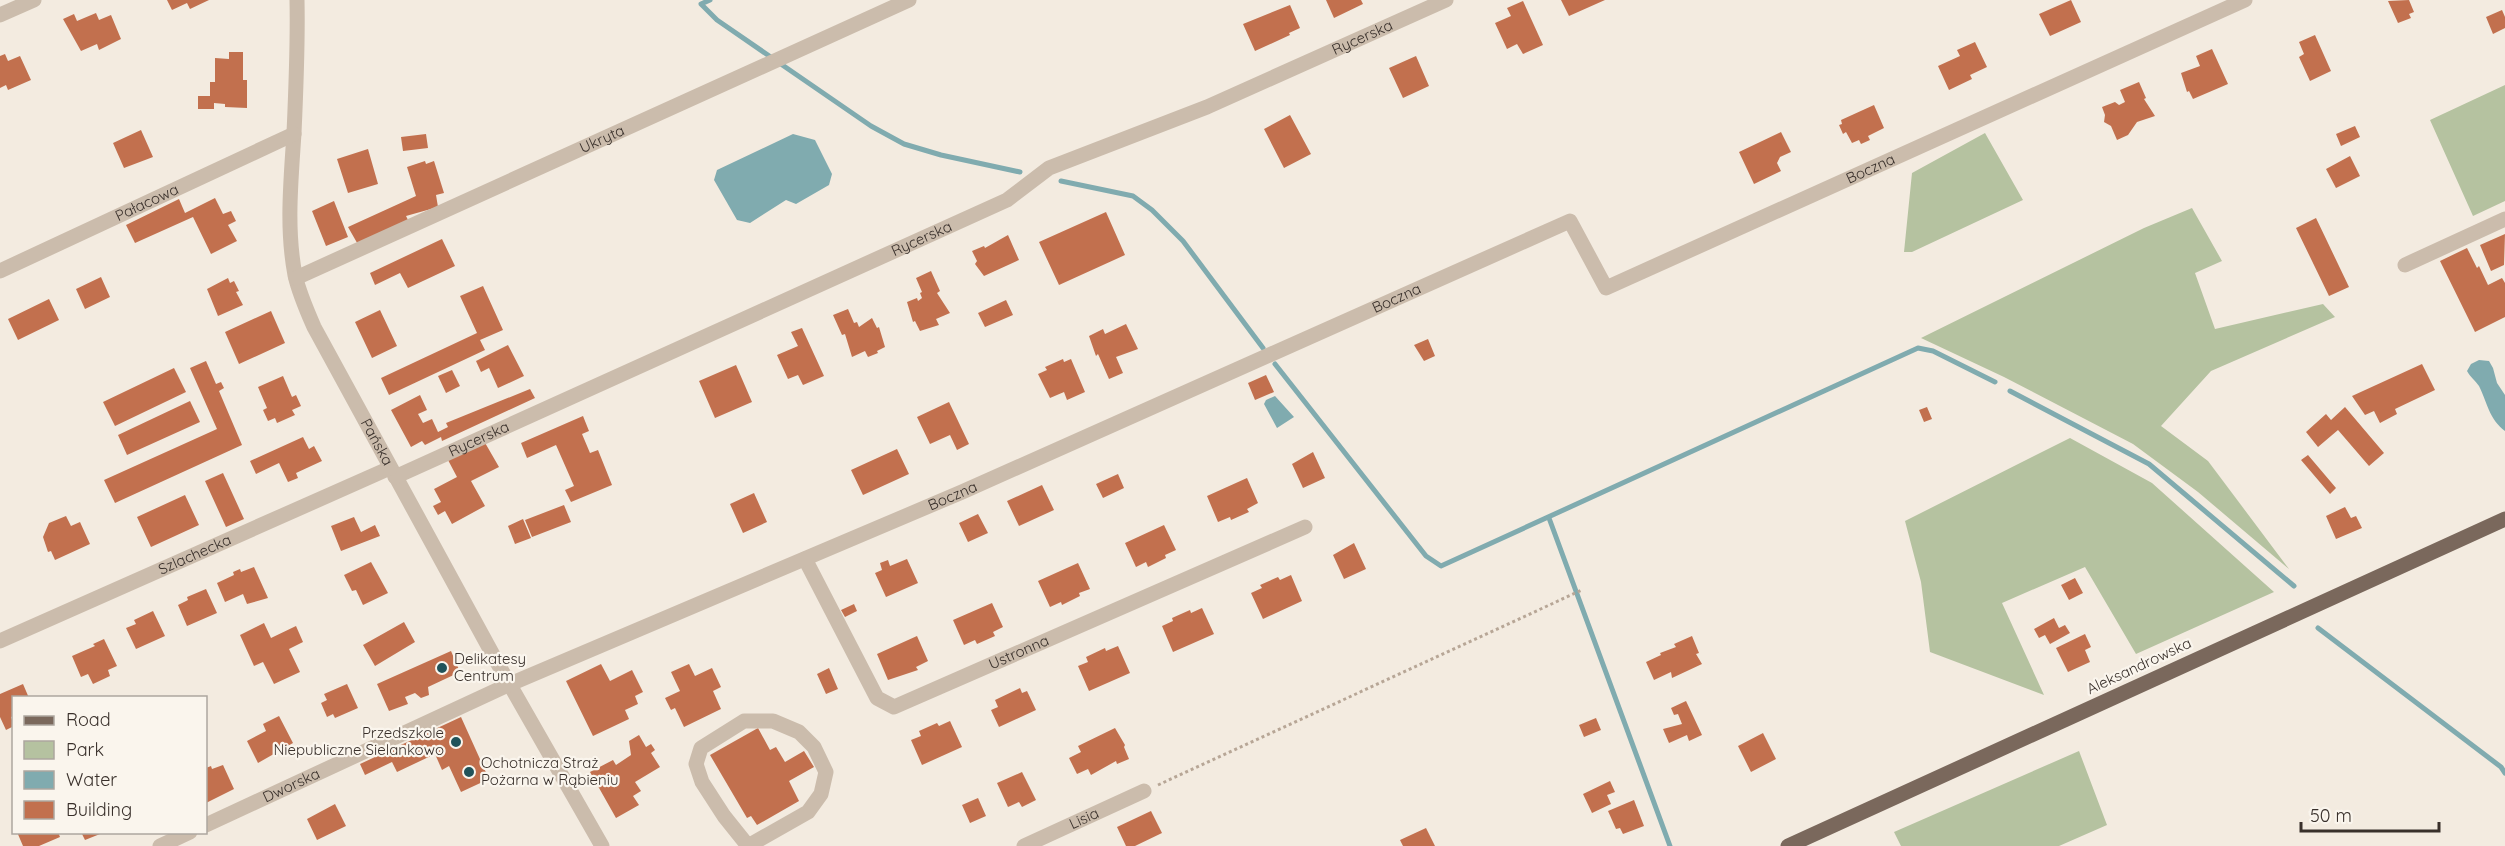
<svg xmlns="http://www.w3.org/2000/svg" width="2505" height="846" viewBox="0 0 2505 846" font-family="Quicksand,sans-serif">
  <rect width="100%" height="100%" fill="#f3ebe0"/>
  <!-- green -->
  <path fill="#b5c2a0" d="M2505 85V201L2473 216 2430 120Z
    M1985 133 2023 200 1912 252H1904L1912 173Z
    M2192 208 2222 261 2195 273 2215 329 2323 304 2335 317 2211 371 2161 426 2208 461 2289 569 2198 492 2133 444 2004 377 1921 338 2144 228Z
    M2070 438 2152 483 2274 592 2136 654 2085 567 2002 603 2044 695 1930 652 1921 582 1905 521Z
    M2079 751 2107 825 2059 846H1901L1894 832Z"/>
  <!-- water -->
  <path fill="#80abaf" d="M793 134 815 140 832 174 829 185 796 204 786 200 750 223 737 220 714 180 717 170Z
    M2479 360 2489 361 2493 368 2497 383 2505 395V431C2489 419 2487 402 2479 386 2475 380 2470 377 2467 371L2471 364Z
    M1275 396 1294 417 1277 428 1264 404 1266 400Z"/>
  <g fill="none" stroke-linecap="round" stroke-linejoin="round">
    <!-- stream -->
    <path stroke="#80abaf" stroke-width="5" d="M710 0 701 4 717 20 871 126 904 144 941 155 1020 172
      M1061 181 1133 196 1152 210 1183 241 1263 348
      M1275 364 1426 556 1441 566 1918 348 1933 351 1995 382
      M2010 391 2149 464 2294 586
      M1549 518 1670 846
      M2318 628 2501 767 2505 773"/>
  </g>
  <!-- building -->
  <path fill="#c2704e" d="M167 0H209L190 9 187 3 172 10Z
    M1326 0H1361L1363 4 1334 18Z
    M1561 0H1605L1569 16Z
    M2071 0 2081 22 2050 36 2039 14Z
    M2409 0 2414 12 2409 14 2411 18 2398 23 2388 1Z
    M1523 1 1543 45 1523 54 1517 44 1507 49 1495 23 1511 16 1507 8Z
    M1290 5 1300 28 1289 33 1290 35 1255 51 1243 24Z
    M2502 10 2505 17V28L2493 34 2486 17Z
    M96 13 99 20 111 15 121 39 99 50 97 44 81 51 63 19 74 14 77 21Z
    M2315 35 2331 71 2310 81 2299 57 2304 54 2299 42Z
    M1975 42 1987 67 1970 75 1972 79 1949 90 1938 66 1960 56 1957 50Z
    M2212 49 2228 84 2193 99 2189 91 2187 92 2181 73 2200 66 2196 56Z
    M229 52H243V80H247V108L225 107V104L214 103V109H198V96H210V82H215V58L229 59Z
    M5 54 8 61 20 56 31 80 8 90 6 85 0 88V56Z
    M1416 56 1429 86 1403 98 1389 68Z
    M2139 82 2146 98 2144 99 2155 116 2137 122 2128 135 2117 140 2111 126 2104 122 2105 115 2102 107 2115 102 2119 105 2125 102 2120 90Z
    M1874 105 1884 128 1868 136 1870 140 1861 144 1859 140 1852 143 1846 132 1843 134 1839 125 1842 124 1841 120Z
    M1290 115 1311 154 1284 168 1264 129Z
    M2355 126 2360 137 2341 146 2336 134Z
    M141 130 153 157 124 168 113 143Z
    M1781 132 1791 152 1780 157 1777 163 1781 171 1754 184 1739 152Z
    M426 134 428 148 403 151 401 137Z
    M368 149 378 184 348 193 337 159Z
    M2350 156 2360 176 2336 188 2326 169Z
    M425 161 426 164 434 161 444 193 436 195 438 207 406 216 410 224 360 248 348 227 416 196 407 167Z
    M215 198 223 214 231 211 236 221 228 225 237 241 211 254 193 217 135 243 126 225 179 199 185 213Z
    M334 201 348 237 326 246 312 211Z
    M1106 212 1125 255 1059 285 1039 242Z
    M2316 218 2349 287 2329 296 2296 228Z
    M2505 234 2504 265 2491 271 2480 245Z
    M1008 235 1019 260 984 276 975 264 977 261 972 251 984 246 985 248Z
    M442 239 455 266 408 288 400 273 375 285 370 273Z
    M2467 248 2477 268 2479 266 2488 285 2502 278 2505 283V317L2475 332 2440 261Z
    M931 271 940 291 937 293 950 313 936 319 939 325 920 331 915 321 913 322 907 302 917 298 918 301 922 298 920 293 922 292 916 278Z
    M101 277 110 297 85 309 76 289Z
    M228 278 230 283 234 281 239 291 236 292 243 305 218 316 207 289Z
    M483 286 503 330 480 340 485 350 389 395 381 378 477 333 460 296Z
    M49 299 59 320 18 340 8 319Z
    M1006 300 1013 315 985 327 978 313Z
    M848 309 854 323 857 322 859 327 872 318 877 328 879 327 885 347 877 351 878 353 868 357 865 351 852 357 845 334 842 335 833 315Z
    M380 310 397 346 372 358 355 322Z
    M271 311 285 343 239 364 225 332Z
    M1126 324 1138 349 1116 357 1123 373 1109 379 1098 354 1096 356 1089 336 1103 329 1105 334Z
    M802 328 824 376 803 385 798 375 788 379 777 355 798 346 791 332Z
    M1428 339 1435 356 1424 361 1414 345Z
    M508 345 524 376 498 388 489 368 481 372 476 361Z
    M1063 359 1064 362 1071 359 1085 392 1067 400 1064 392 1050 398 1038 374 1047 370 1045 367Z
    M206 361 216 384 221 382 224 388 219 391 242 445 115 503 104 480 217 429 190 368Z
    M2422 364 2435 390 2395 409 2397 414 2380 423 2374 411 2365 415 2352 396Z
    M736 365 752 402 715 418 699 381Z
    M174 368 186 392 115 426 103 402Z
    M452 370 460 386 446 393 438 376Z
    M1266 375 1274 392 1255 400 1248 383Z
    M283 376 292 397 296 395 301 406 292 410 295 415 277 423 275 418 268 421 263 410 267 408 258 387Z
    M530 389 535 398 442 441 441 437 425 445 422 441 411 447 391 410 420 395 427 410 418 414 423 423 432 419 438 432 448 427 446 423Z
    M190 401 200 422 127 455 118 435Z
    M949 402 969 444 957 450 950 435 930 444 917 417Z
    M1927 407 1932 419 1924 422 1919 410Z
    M2345 407 2384 453 2369 466 2338 430 2318 447 2306 432 2326 414 2331 420Z
    M583 416 589 431 582 434 590 453 598 450 612 485 571 502 565 490 574 486 556 445 527 458 521 443Z
    M303 437 309 449 314 446 322 461 296 473 298 478 288 482 279 463 256 474 250 461Z
    M484 441 499 467 471 481 485 506 452 524 445 511 438 515 433 506 441 502 434 489 457 477 448 460Z
    M897 449 909 474 863 495 851 470Z
    M1313 452 1325 478 1303 488 1292 464Z
    M2308 455 2336 488 2330 494 2301 460Z
    M223 473 244 519 226 527 205 481Z
    M1118 474 1124 488 1103 498 1096 484Z
    M1247 478 1258 503 1247 509 1249 512 1231 520 1230 517 1218 522 1207 496Z
    M1042 485 1054 510 1019 526 1007 501Z
    M754 493 767 522 743 533 730 504Z
    M185 495 199 525 151 547 137 517Z
    M564 505 571 522 532 537 525 520Z
    M2345 507 2351 518 2356 516 2362 528 2336 539 2326 516Z
    M978 514 988 533 968 542 959 523Z
    M66 516 71 526 80 522 90 544 55 560 51 551 48 552 43 537 49 523Z
    M354 517 361 532 375 525 380 536 341 551 331 526Z
    M523 519 531 538 515 544 508 526Z
    M1164 525 1176 550 1165 555 1166 558 1148 567 1146 562 1136 567 1125 543Z
    M1354 543 1366 569 1344 579 1333 555Z
    M907 559 918 583 886 597 875 573 882 570 880 563 888 560 890 566Z
    M371 562 388 593 363 605 356 590 352 591 344 575Z
    M1078 563 1090 589 1079 593 1080 596 1062 605 1061 602 1050 607 1038 581Z
    M254 567 268 598 247 604 243 594 225 602 217 583 234 575 233 572 240 569 241 572Z
    M1291 575 1302 601 1263 619 1251 593 1262 588 1260 585 1278 577 1280 580Z
    M2075 578 2083 593 2069 600 2061 585Z
    M206 589 217 613 187 626 178 605 188 600 187 597Z
    M992 603 1003 627 993 632 995 636 977 644 975 640 964 645 953 620Z
    M854 604 857 611 845 617 841 610Z
    M1202 608 1214 634 1173 652 1162 626 1173 621 1172 618 1190 610 1191 613Z
    M153 611 165 636 136 649 126 628 136 624 134 620Z
    M2054 618 2059 628 2065 625 2070 633 2050 644 2045 635 2039 638 2034 629Z
    M404 622 415 642 375 666 363 645Z
    M264 623 271 638 296 626 303 642 289 649 300 672 274 684 263 662 254 666 240 635Z
    M2085 634 2091 647 2085 650 2090 662 2068 672 2056 648Z
    M917 636 928 661 916 667 918 670 888 680 877 654Z
    M1692 636 1699 653 1696 654 1702 664 1672 678 1671 672 1654 680 1646 662 1661 655 1660 653 1676 647 1674 644Z
    M104 639 117 666 108 670 110 676 93 684 88 674 81 677 72 656 95 646 93 644Z
    M1118 646 1130 673 1089 691 1078 666 1088 662 1086 657 1105 648 1106 651Z
    M451 651 460 672 428 687 429 695 421 698 415 693 405 697 408 704 389 711 377 684Z
    M601 664 610 681 632 670 643 692 635 696 638 704 625 710 629 719 593 736 566 681Z
    M689 664 695 676 712 668 721 687 713 691 721 709 684 727 675 708 671 710 665 698 680 691 671 672Z
    M829 668 838 689 826 694 817 674Z
    M23 684 29 698H14V716L11 717 14 726 6 730 0 717V694Z
    M347 684 358 708 335 718 333 714 327 717 321 703 327 700 324 694Z
    M1020 688 1022 693 1027 691 1036 710 999 727 991 710 998 707 995 700Z
    M1686 701 1702 735 1689 741 1687 735 1669 743 1663 729 1682 724 1678 714 1674 715 1671 708Z
    M279 716 293 743 258 763 247 741 266 731 263 724Z
    M461 717 489 779 461 792 449 766 442 770 435 754 397 772 392 762 365 775 360 764Z
    M1596 718 1601 730 1584 737 1579 725Z
    M950 721 962 747 922 765 911 740 921 736 919 731 937 723 939 726Z
    M758 728 770 750 776 747 785 762 804 751 814 767 789 781 799 801 757 825 751 816 747 818 710 755Z
    M1115 728 1125 745 1124 747 1129 759 1117 764 1116 761 1091 775 1088 769 1077 774 1069 758 1081 752 1078 746Z
    M1763 733 1776 759 1751 772 1738 746Z
    M639 735 646 747 651 744 655 750 651 753 660 767 635 782 641 791 633 796 639 805 616 818 590 772 613 760 616 765 631 755 629 741Z
    M223 765 234 789 206 803V768L211 766 212 769Z
    M1022 772 1036 800 1022 807 1019 802 1008 807 997 783Z
    M1610 781 1615 792 1607 795 1611 804 1592 813 1583 794Z
    M978 798 986 816 970 823 962 805Z
    M1634 800 1644 826 1623 834 1620 828 1616 829 1608 811Z
    M335 804 346 826 317 840 307 819Z
    M1151 811 1162 833 1135 846H1126L1117 827Z
    M1426 828 1435 846H1403L1400 840Z
    M17 832H58L60 837 39 846H23Z
    M81 832H105L85 840Z"/>
  <g fill="none" stroke-linecap="round" stroke-linejoin="round">
    <!-- path -->
    <path stroke="#b7a696" stroke-width="3" stroke-dasharray="3 3" stroke-linecap="butt" d="M1158 785 1582 590"/>
    <!-- minor -->
    <g stroke="#cbbcac" stroke-width="15">
      <path id="s1" d="M297 0C298 44 296 89 294 133 291 181 286 228 295 275 299 293 307 311 314 327L498 664 602 846"/>
      <path d="M0 15 34 0"/>
      <path d="M2405 265 2505 219"/>
      <path id="s2" d="M0 271 294 134"/>
      <path id="s3" d="M296 278 909 0"/>
      <path id="s4" d="M395 477 1007 200 1049 168 1207 107 1446 0"/>
      <path id="s5" d="M805 559 877 698 894 707 1305 527"/>
      <path id="s6" d="M0 641 390 468"/>
      <path id="s7" d="M206 825 510 684 962 492 1570 221 1606 288 2245 0"/>
      <path d="M160 846 190 832"/>
      <path d="M748 846 724 816 702 782 696 764 701 748 744 721H773L799 732 814 747 826 772 821 794 808 812 748 846"/>
      <path id="s8" d="M1024 846 1144 791"/>
    </g>
    <!-- major -->
    <path stroke="#7a685c" stroke-width="15" d="M1788 846 2505 519"/>
  </g>
  <!-- markers -->
  <g fill="#21535a" stroke="#faf5ed" stroke-width="2">
    <circle cx="442" cy="668" r="6"/>
    <circle cx="456" cy="742" r="6"/>
    <circle cx="469" cy="772" r="6"/>
  </g>
  <g text-anchor="middle" stroke-width="4.5" stroke-linejoin="round" paint-order="stroke">
    <!-- street labels -->
    <g font-size="15" fill="#39302b" stroke="#faf5ed">
      <text dy="5" stroke="none"><textPath href="#s4" startOffset="1064">Rycerska</textPath></text>
      <text dy="5" stroke="none"><textPath href="#s3" startOffset="336">Ukryta</textPath></text>
      <text dy="5" stroke="none"><textPath href="#s7" startOffset="1858">Boczna</textPath></text>
      <text dy="5" stroke="none"><textPath href="#s2" startOffset="162">Pałacowa</textPath></text>
      <text dy="5" stroke="none"><textPath href="#s4" startOffset="578">Rycerska</textPath></text>
      <text dy="5" stroke="none"><textPath href="#s7" startOffset="1302">Boczna</textPath></text>
      <text dy="5" stroke="none"><textPath href="#s4" startOffset="92">Rycerska</textPath></text>
      <text dy="5" stroke="none"><textPath href="#s1" startOffset="462">Pańska</textPath></text>
      <text dy="5" stroke="none"><textPath href="#s7" startOffset="816">Boczna</textPath></text>
      <text dy="5" stroke="none"><textPath href="#s6" startOffset="213">Szlachecka</textPath></text>
      <text dy="5" stroke="none"><textPath href="#s5" startOffset="312">Ustronna</textPath></text>
      <text transform="translate(2139 666) rotate(-25)" y="5">Aleksandrowska</text>
      <text dy="5" stroke="none"><textPath href="#s7" startOffset="94">Dworska</textPath></text>
      <text dy="5" stroke="none"><textPath href="#s8" startOffset="66">Lisia</textPath></text>
    </g>
    <!-- poi labels -->
    <g font-size="15" fill="#39302b" stroke="#faf5ed" text-anchor="start">
      <text x="454" y="664">Delikatesy<tspan x="454" dy="17">Centrum</tspan></text>
      <text x="444" y="738" text-anchor="end">Przedszkole<tspan x="444" dy="17">Niepubliczne Sielankowo</tspan></text>
      <text x="481" y="768">Ochotnicza Straż<tspan x="481" dy="17">Pożarna w Rąbieniu</tspan></text>
    </g>
  </g>
  <!-- legend -->
  <rect x="12" y="696" width="195" height="138" fill="#faf5ed" stroke="#ada69f" stroke-width="1.5"/>
  <rect x="24" y="716" width="30" height="9" fill="#7a685c" stroke="#ada69f" stroke-width="1.5"/>
  <text x="66" y="726" font-size="18" fill="#39302b">Road</text>
  <rect x="24" y="741" width="30" height="18" fill="#b5c2a0" stroke="#ada69f" stroke-width="1.5"/>
  <text x="66" y="756" font-size="18" fill="#39302b">Park</text>
  <rect x="24" y="771" width="30" height="18" fill="#80abaf" stroke="#ada69f" stroke-width="1.5"/>
  <text x="66" y="786" font-size="18" fill="#39302b">Water</text>
  <rect x="24" y="801" width="30" height="18" fill="#c2704e" stroke="#ada69f" stroke-width="1.5"/>
  <text x="66" y="816" font-size="18" fill="#39302b">Building</text>
  <!-- scale -->
  <path d="M2301 822v9h138v-9" fill="none" stroke="#39302b" stroke-width="3"/>
  <text x="2310" y="822" font-size="18" fill="#39302b" stroke="#faf5ed" stroke-width="4.5" paint-order="stroke">50 m</text>
</svg>
